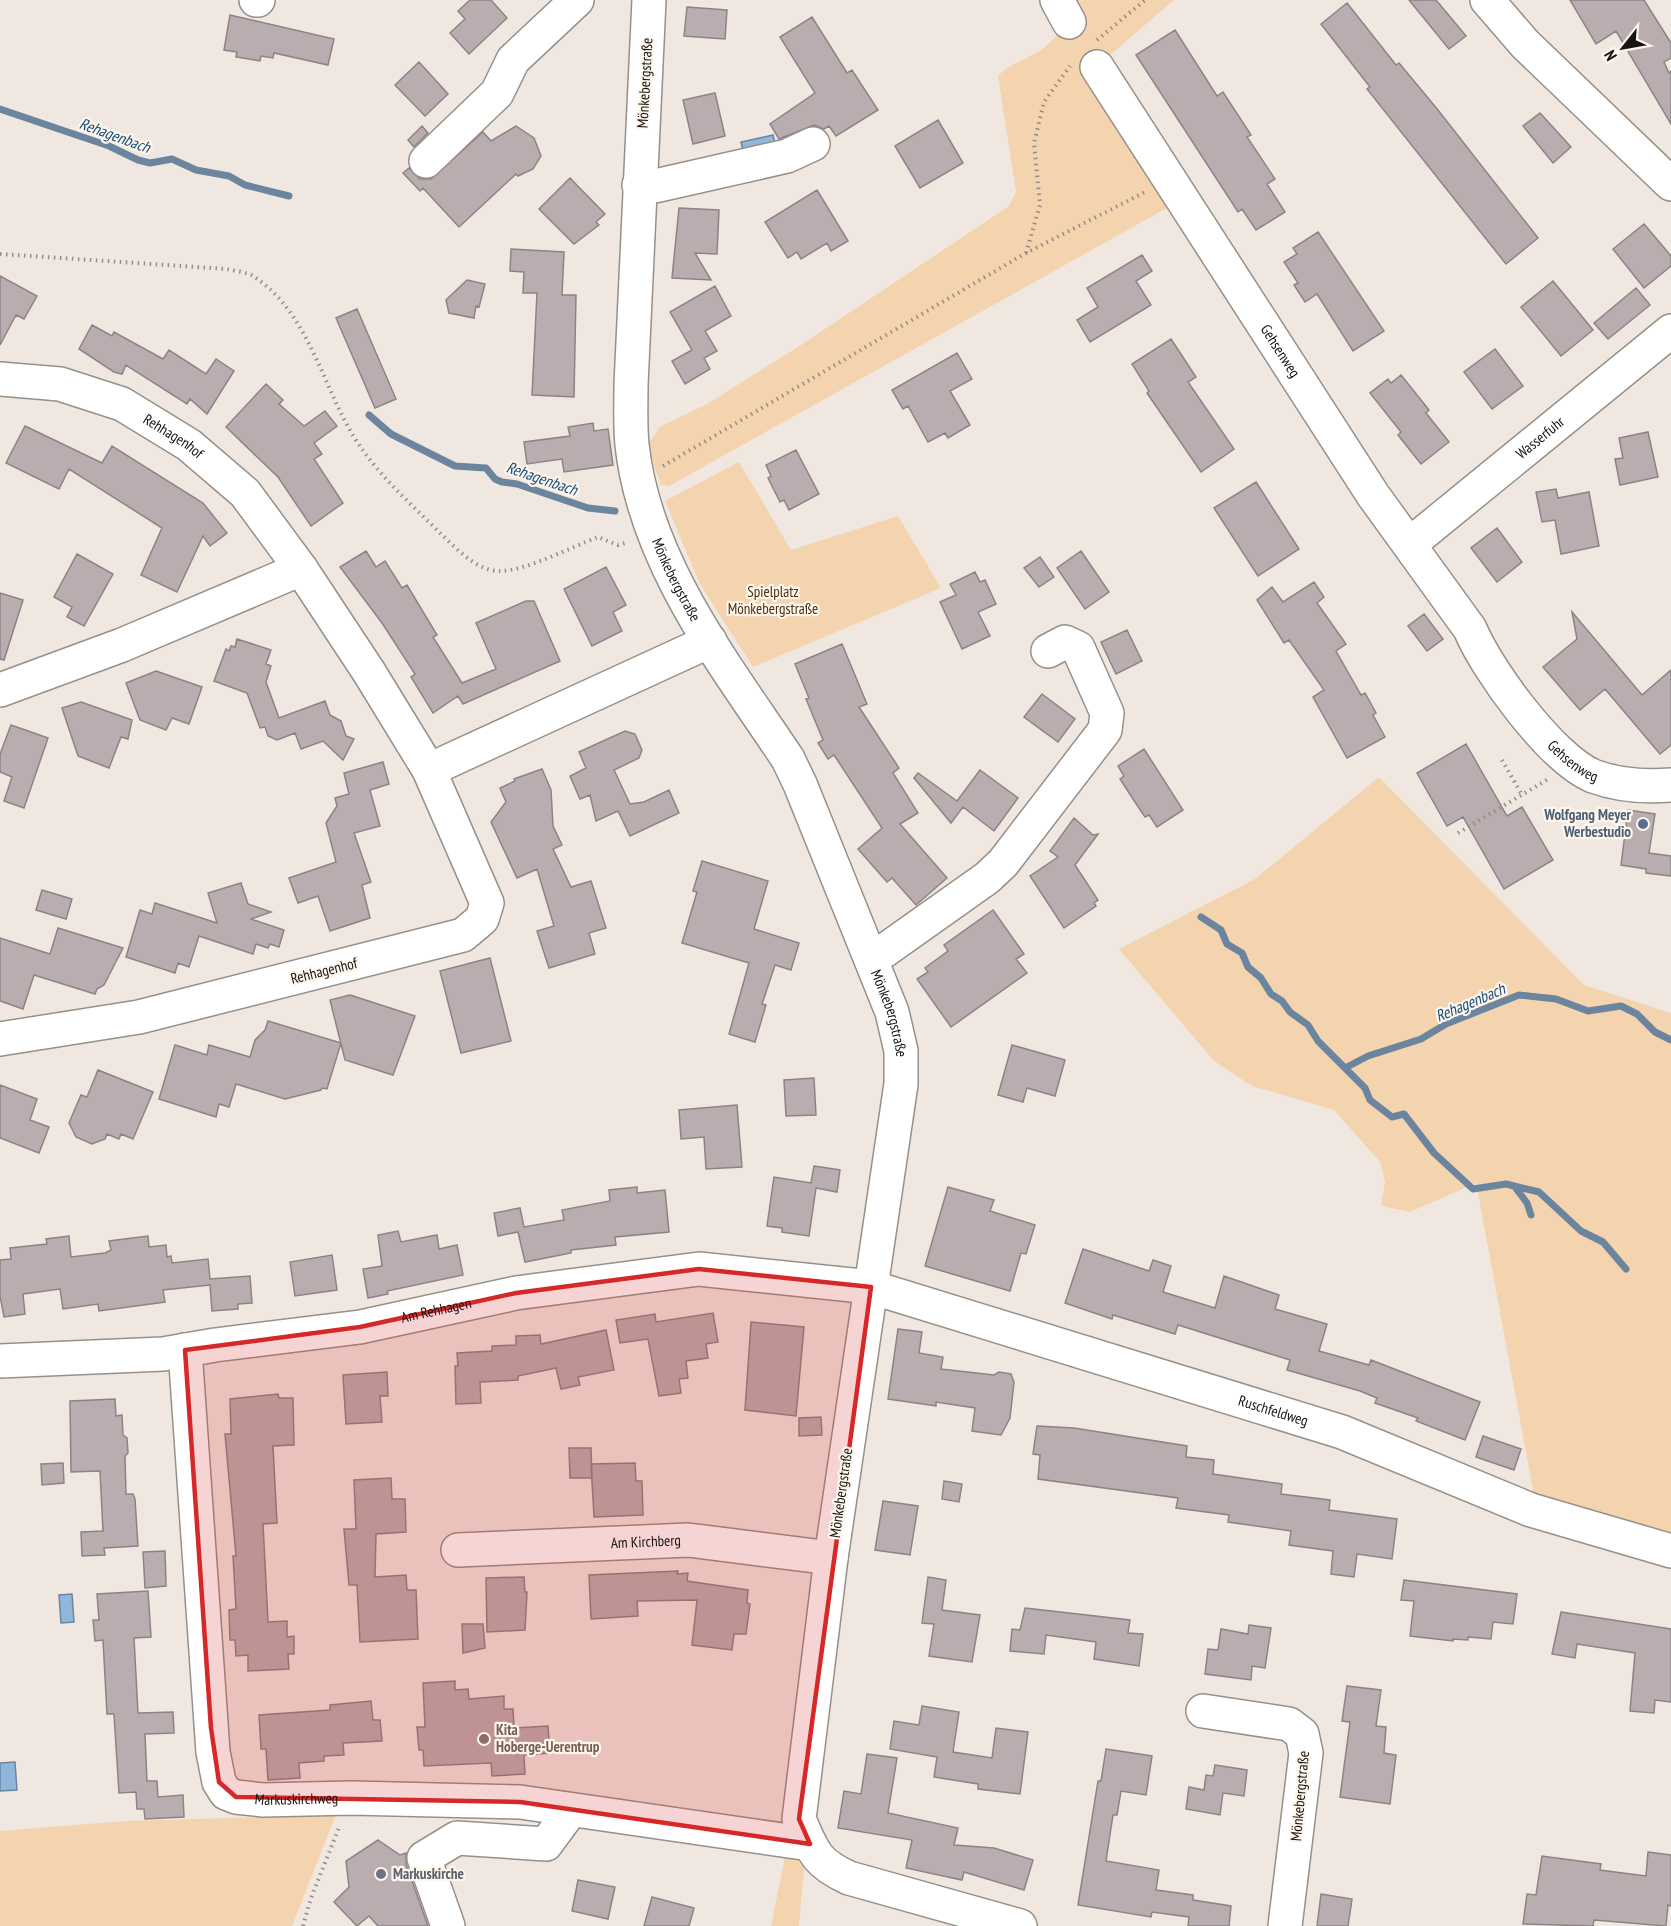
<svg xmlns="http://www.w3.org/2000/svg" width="1671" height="1926" viewBox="0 0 1671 1926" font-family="'PT Sans Narrow',sans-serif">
  <rect width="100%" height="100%" fill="#f0e8e0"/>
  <!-- green -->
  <path fill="#f4d3af" d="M1076 0H1174L1087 75 1167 208 669 486 661 485 647 446 660 427 709 403 801 345 1009 206 1016 192 998 76C1011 62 1030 59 1045 47 1060 35 1068 17 1076 0Z
    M739 462 791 550 898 516 941 588 753 667 700 584 665 501Z
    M1379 777 1584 985 1671 1013V1535L1534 1495 1476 1183 1410 1212 1381 1206 1385 1182 1381 1163 1334 1110 1252 1086 1214 1061 1119 949 1255 879Z
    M336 1815 292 1926H0V1831L125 1821Z
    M793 1856 804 1868 799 1926H771L785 1857Z"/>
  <!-- water -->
  <path fill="#91b6db" stroke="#6c859e" stroke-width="1.5" d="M773 135 776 148 744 155 741 142Z
    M72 1594 74 1622 61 1623 59 1595Z
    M15 1762 17 1790 0 1791V1763Z"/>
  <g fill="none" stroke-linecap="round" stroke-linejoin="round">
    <!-- stream -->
    <path stroke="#6c859e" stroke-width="7" d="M0 109 109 146 138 160 150 163 172 159 196 170 229 176 245 185 289 196
      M369 415 391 434 455 466 486 468 495 479 502 482 517 484 588 508 615 511
      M1201 917 1221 930 1227 944 1242 953 1248 967 1261 978 1271 994 1282 1001 1290 1012 1308 1025 1318 1041 1365 1088 1370 1100 1392 1117 1404 1114 1434 1153 1473 1189 1506 1184 1539 1192 1581 1231 1603 1242 1626 1269
      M1345 1068 1368 1056 1421 1039 1446 1024 1519 995 1556 999 1588 1011 1621 1006 1637 1014 1655 1032 1671 1040
      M1515 1187 1527 1203 1531 1215"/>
  </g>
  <!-- building -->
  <path fill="#b9adb0" stroke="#8d8386" stroke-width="1.5" d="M470 0H491L507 18 469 54 450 33 465 19 458 11Z
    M1409 0H1436L1466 36 1449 49Z
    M1570 0H1644L1671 43V58L1664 62 1669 73 1671 71V124L1616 31 1596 44Z
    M1347 3 1396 65 1399 63 1438 110 1538 238 1506 264 1367 89 1370 87 1321 24Z
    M687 7 727 10 725 39 684 36Z
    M230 15 334 39 328 65 274 53 273 58 261 56 260 61 236 57 237 52 224 50Z
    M812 17 847 73 852 70 878 110 836 136 829 126 824 129 814 125 779 139 770 124 815 93 780 37Z
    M1175 30 1217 96 1223 92 1251 135 1247 137 1275 179 1267 184 1285 212 1256 230 1242 209 1238 212 1136 55Z
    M419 62 448 94 425 116 395 85Z
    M715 93 725 136 693 144 683 100Z
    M1540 113 1571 147 1553 163 1523 126Z
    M938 120 963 163 920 188 895 146Z
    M422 126 428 133 414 147 408 140Z
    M516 126 534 138 541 156 533 169 518 176 516 174 459 227 423 188 420 191 403 173 409 168 420 179H431L483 132 491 141Z
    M570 178 605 214 596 222 599 225 574 244 539 209Z
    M817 190 848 241 831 251 827 243 801 259 797 252 788 258 765 222Z
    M679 208 719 210 717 254 695 253 711 280 672 278Z
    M1644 224 1671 256V266L1644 288 1613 249Z
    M1318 232 1384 331 1353 351 1317 294 1305 302 1294 285 1298 283 1284 262 1297 254 1293 248Z
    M511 249 564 252 562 295H576L574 397 532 395 537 293H523L524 272 510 271Z
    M1142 255 1152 271 1136 281 1151 305 1090 342 1077 320 1098 307 1087 288Z
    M0 276 37 296 24 319 16 315 0 345Z
    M467 280 485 284 479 307 476 306 474 318 449 313 446 300Z
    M1553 281 1593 330 1561 356 1521 307Z
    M715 286 731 316 705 331 717 351 704 358 710 369 685 384 672 361 692 350 670 312Z
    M1636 288 1650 305 1608 339 1594 323Z
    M357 309 396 399 375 408 336 318Z
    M92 325 112 336 114 332 163 359 169 350 206 374 216 359 234 371 207 414 190 399 187 404 126 365 122 374 114 372 79 349Z
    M1171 339 1196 377 1188 382 1234 449 1201 472 1147 393 1149 391 1132 364Z
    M1495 349 1523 386 1492 409 1464 372Z
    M957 353 972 379 950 391 970 425 948 438 945 433 928 442 908 406 903 409 892 390Z
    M1401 375 1429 410 1426 413 1449 442 1421 464 1398 435 1401 432 1370 393 1388 379 1391 383Z
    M266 384 283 400 279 404 304 426 325 411 337 426 314 443 322 454 314 459 343 503 311 526 278 477 226 427Z
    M593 423 594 431 608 429 613 465 564 472 562 459 527 464 524 442 570 436 568 427Z
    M25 426 102 463 112 446 203 503 227 533 210 546 203 536 177 592 141 575 162 528 69 469 59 489 6 463Z
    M1648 432 1658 477 1620 485 1615 459 1623 458 1619 438Z
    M796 450 819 494 789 510 784 500 780 502 768 478 771 476 766 465Z
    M1256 482 1299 549 1258 576 1214 508Z
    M1556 489 1558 498 1589 492 1599 546 1561 554 1555 520 1542 522 1536 492Z
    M1497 528 1522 562 1497 582 1471 548Z
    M366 551 376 567 385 561 402 588 407 585 437 635 433 637 462 683 496 669 476 623 526 601H534L560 661 463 704 458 696 433 713 411 677 415 674 382 623 340 567Z
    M1081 551 1109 592 1085 609 1057 568Z
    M77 554 113 574 84 626 67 617 72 607 54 597Z
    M1040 557 1054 577 1039 587 1024 568Z
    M606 567 626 605 613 612 622 631 592 646 564 589Z
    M975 572 980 582 985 580 996 604 978 612 990 636 962 649 940 602 956 595 950 584Z
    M1314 582 1324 597 1317 603 1346 644 1336 651 1361 695 1365 693 1376 713 1373 715 1385 737 1347 758 1313 697 1324 690 1289 640 1284 643 1257 600 1272 587 1283 602Z
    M0 593 23 600 4 660 0 659Z
    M1572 612 1642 695 1671 670V745L1660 754 1605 689 1580 710 1543 667 1577 639Z
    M1424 614 1443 639 1427 651 1408 626Z
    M1127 630 1142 661 1116 674 1101 642Z
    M237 639 271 650 266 664 271 666 266 682 279 718 325 701 330 715 341 721 346 736 354 739 343 760 323 741 301 749 295 733 277 740 268 736 265 727 260 728 247 693 214 681 226 649 229 651 231 646 235 647Z
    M842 644 867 704 859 707 899 768 893 773 918 813 900 824 947 878 916 905 892 878 887 882 858 849 882 828 834 755 828 759 818 743 823 740 806 699 809 698 795 664Z
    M156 671 202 687 189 724 172 718 166 730 140 720 126 683Z
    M1042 694 1075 719 1058 742 1024 717Z
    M81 702 132 720 128 739 121 737 109 768 78 756 62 708Z
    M11 725 48 738 24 808 4 801 12 777 0 772V754Z
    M625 731 635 734 642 750 639 758 614 770 630 804 644 802 669 790 679 813 630 836 618 811 596 821 590 795 580 799 570 776 586 768 579 752Z
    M1466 744 1507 816 1522 807 1553 860 1504 889 1463 817 1447 826 1417 773Z
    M1144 749 1183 810 1157 827 1149 815 1145 817 1133 799 1120 779 1124 776 1118 766Z
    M383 762 389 784 370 790 380 826 354 833 371 882 362 885 370 918 330 931 318 896 298 903 289 878 336 862 326 823 337 806 335 798 349 794 344 773Z
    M542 769 551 790 553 826 562 845 553 849 571 887 591 881 606 928 589 933 595 954 549 968 537 931 554 926 537 869 517 878 491 822 506 802 500 788 515 781 514 779Z
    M980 770 1018 798 994 831 963 807 951 823 914 778 918 773 957 801Z
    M1628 810 1655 814 1649 853 1671 856V876L1646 873V869L1621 865Z
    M1074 818 1093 835 1098 834 1075 865 1098 900 1094 903 1096 906 1064 928 1030 876 1058 857 1050 851Z
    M702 861 768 881 754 929 799 943 791 970 775 965 762 1004 766 1005 755 1042 729 1034 749 963 682 943 697 892 693 891Z
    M241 883 248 904 271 912 251 919 284 930 279 947 270 944 268 948 256 944 253 954 199 936 189 967 178 963 175 973 126 957 140 910 152 914 155 903 217 923 208 893Z
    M42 890 72 899 66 919 36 910Z
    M993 910 1024 954 1016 959 1027 973 951 1027 917 979 928 972 925 968 948 951 944 945Z
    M58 928 123 948 104 985 97 989 95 994 34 975 23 1009 0 1001V938L50 954Z
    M490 958 511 1041 461 1053 440 971Z
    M350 995 415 1016 393 1075 345 1060 330 1000Z
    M268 1021 341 1043 327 1089 322 1088 321 1090 285 1099 236 1084 229 1107 219 1104 216 1117 159 1099 175 1045 207 1055 209 1045 250 1057 255 1040 265 1030Z
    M1012 1045 1065 1060 1055 1096 1027 1088 1023 1102 998 1095Z
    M98 1070 153 1092 133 1139 121 1134 119 1139 107 1134 105 1139 92 1144 76 1137 69 1123 81 1095 87 1097Z
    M814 1078 816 1115 786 1116 784 1080Z
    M0 1085 37 1099 30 1120 49 1127 39 1153 0 1138Z
    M737 1105 742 1167 706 1169 704 1137 681 1139 679 1110Z
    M814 1166 840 1170 837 1192 816 1188 809 1236 782 1232V1228L767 1226 774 1177 811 1183Z
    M637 1187V1193L665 1190 669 1232 615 1237 616 1245 571 1250V1253L525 1262 518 1232 498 1236 494 1213 520 1208 524 1227 564 1220 562 1210 610 1201 609 1190Z
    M948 1187 994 1200 990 1211 1035 1225 1026 1254 1021 1253 1010 1291 925 1266Z
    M398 1231 401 1242 437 1235 439 1249 457 1245 463 1275 387 1291 388 1294 368 1298 363 1269 382 1266 378 1235Z
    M69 1236 71 1257 105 1253 111 1250 109 1241 148 1236 149 1247 166 1245 167 1257 171 1256 172 1263 208 1259 210 1279 250 1276 252 1303 238 1304V1309L212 1311 210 1285 163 1290 165 1302 99 1311 98 1304 63 1309 60 1289 23 1294 25 1314 4 1317 0 1296V1260L11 1259 10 1248 47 1244 46 1239Z
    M1083 1249 1149 1271 1153 1260 1171 1266 1163 1292 1215 1308 1224 1276 1279 1295 1275 1309 1327 1324 1319 1351 1369 1365 1371 1360 1480 1402 1465 1440 1416 1421 1418 1418 1375 1403 1377 1398 1360 1391 1287 1370 1290 1360 1178 1325 1175 1334 1113 1315 1112 1319 1065 1303Z
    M332 1255 337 1290 295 1296 290 1262Z
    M713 1313 718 1342 706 1344 708 1358 686 1361 688 1378 679 1379 681 1393 659 1396 648 1339 620 1343 616 1320 655 1314 656 1322Z
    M751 1322 804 1327 796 1416 745 1410Z
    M898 1329 922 1332 919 1353 943 1357 941 1369 994 1375 999 1372 1011 1374 1014 1382 1010 1418 1001 1435 972 1431 975 1408 936 1402V1406L888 1399Z
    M606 1330 614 1370 578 1377 580 1385 561 1389 556 1368 518 1376V1380L480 1382 481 1403 456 1404 455 1366H458L457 1353 492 1351V1346L516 1345V1336L540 1335 541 1344Z
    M387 1372 388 1396H380L382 1422 346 1424 343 1375Z
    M278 1394 279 1398H293L294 1445 273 1446 277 1523 263 1524 268 1622 287 1621V1637L294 1636V1654H288L289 1669 248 1671V1655L236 1656 235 1640H230L229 1610 236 1609 233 1556H236L225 1434H231L230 1399Z
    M115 1399 116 1416 122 1415 123 1435 127 1438 128 1453 125 1456 126 1494H133L135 1499 138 1546 104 1548 105 1555 82 1556 81 1532 103 1531 100 1471 71 1472 70 1401Z
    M821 1417 822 1435 799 1436V1418Z
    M1037 1426 1074 1428 1187 1446 1186 1457 1214 1460 1213 1474 1282 1484 1281 1494 1330 1500 1329 1510 1397 1519 1392 1559 1357 1554 1354 1577 1331 1574 1333 1551 1289 1545 1291 1531 1228 1522 1229 1515 1176 1508 1178 1498 1038 1479 1040 1455 1033 1454Z
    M1483 1436 1521 1449 1514 1470 1476 1457Z
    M569 1448H591L592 1478H570Z
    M63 1463 64 1483 42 1485 41 1464Z
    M635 1463 636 1481H642L643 1515 594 1517 591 1464Z
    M391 1478 392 1499H405L406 1532 376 1534 375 1577 406 1575 407 1590H416L418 1639 360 1642 357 1585H349L344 1529H356L354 1480Z
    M944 1481 962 1484 959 1502 942 1499Z
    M883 1501 918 1506 910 1555 875 1550Z
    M165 1551 166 1586 145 1588 143 1552Z
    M678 1571 677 1574 688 1573 687 1581 748 1590 747 1603 750 1604 746 1634H734L732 1650 692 1645 697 1600 637 1601 638 1616 591 1619 589 1575Z
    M524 1577 525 1592H527L525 1630 487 1632 486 1578Z
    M928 1577 946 1580 942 1610 980 1615 972 1662 929 1656 934 1624 922 1623Z
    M1404 1580 1517 1594 1513 1624 1493 1622 1491 1639 1468 1637V1640L1453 1639V1641L1410 1636 1414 1601 1401 1600Z
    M148 1591 151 1637 134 1638 138 1713 173 1712 174 1733 145 1734 147 1781H157L158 1797 183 1795 184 1817 145 1819 144 1809H137L136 1792 119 1793 114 1714H107L103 1640 95 1641 93 1620H99L97 1594Z
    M1025 1608 1130 1620 1128 1633 1143 1634 1139 1666 1094 1659 1096 1642 1046 1635 1044 1654 1010 1651 1012 1629 1020 1630Z
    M1561 1612 1671 1629V1702L1655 1700 1654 1713 1630 1711 1635 1653 1577 1644 1575 1658 1552 1654Z
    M462 1624H483L485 1648 463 1653Z
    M1249 1625 1271 1628 1265 1668 1252 1666 1251 1680 1205 1674 1208 1649 1218 1650 1221 1629 1248 1634Z
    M455 1681V1690L468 1689 469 1699 504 1696V1709H513L514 1728 548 1726 550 1753 524 1755 525 1774 492 1776 491 1763 424 1766 423 1750H419L417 1727H425L423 1683Z
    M1347 1686 1381 1690 1376 1726 1386 1727 1384 1753 1396 1755 1390 1804 1340 1797 1350 1722 1342 1721Z
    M371 1701 373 1720H380L382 1741 343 1743 344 1755 324 1756V1761L299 1763 300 1778 268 1780 266 1749H261L259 1715 330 1710V1705Z
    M922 1706 959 1712 953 1752 992 1758 996 1728 1028 1732 1020 1794 978 1789V1784L934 1777 937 1757 890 1749 894 1721 919 1725Z
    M1106 1749 1152 1756 1146 1795 1121 1791 1117 1815H1113L1106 1861 1159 1870 1156 1890 1193 1895V1900L1231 1906 1229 1926H1188L1189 1917 1152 1912 1151 1917 1078 1905 1098 1781H1101Z
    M867 1754 897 1758 888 1813 958 1828 954 1845 994 1848 1033 1860 1024 1890 964 1872 962 1880 906 1868 912 1840 838 1828 844 1791 861 1794Z
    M1215 1765 1247 1770 1244 1796 1223 1793 1220 1815 1186 1809 1189 1787 1204 1790 1206 1775 1213 1776Z
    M378 1840 400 1855 406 1853V1864L428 1926H378L369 1916 357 1926 334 1902 349 1887 346 1861Z
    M1648 1852 1671 1855V1906L1668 1905 1666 1926 1594 1920 1593 1926 1523 1924 1527 1894 1536 1895 1542 1856 1601 1864 1600 1870 1646 1876Z
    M578 1880 615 1887 608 1919 572 1911Z
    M1321 1894 1352 1899 1348 1926H1317Z
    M652 1897 694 1908 689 1926H644Z"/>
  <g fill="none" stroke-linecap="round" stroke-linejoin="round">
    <defs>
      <g id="minor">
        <path d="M256 0H258"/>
        <path id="s1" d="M649 0 631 385C631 405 630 425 632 445 645 563 724 663 788 759L800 784 892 1012 901 1051V1084L831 1558 799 1819C813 1852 816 1863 849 1878L1020 1926"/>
        <path d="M1057 0 1069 22"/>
        <path d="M1487 0 1525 44 1671 184"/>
        <path id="s2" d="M1097 67 1373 495 1470 629C1487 670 1551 758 1593 776 1617 785 1646 787 1671 785"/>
        <path d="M426 161 497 93 513 60 577 0"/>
        <path d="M639 185 655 186 787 156 813 144"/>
        <path id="s3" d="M0 379 60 384 122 404 189 445 245 493 301 569 369 672 429 770 487 903 482 919 463 935 139 1017 0 1039"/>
        <path id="s4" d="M1410 544 1671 331"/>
        <path d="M0 690 122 645 301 569"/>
        <path d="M429 770 710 641"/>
        <path d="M871 956 884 951 987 878 1003 863 1105 730 1107 713 1078 648 1065 642 1048 651"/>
        <path id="s5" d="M185 1350 213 1752 219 1782 226 1793 236 1797 263 1800 351 1798 520 1802 810 1844"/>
        <path id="s6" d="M0 1361 163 1354 215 1345 360 1327 516 1293 699 1269 871 1287 1342 1432 1531 1510 1671 1551"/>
        <path id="s7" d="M458 1550 688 1540 831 1558"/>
        <path d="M1203 1711 1289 1724 1302 1734 1306 1753 1285 1926"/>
        <path d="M448 1926 424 1858 457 1838 546 1844 571 1810"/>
      </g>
    </defs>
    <!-- minor casing -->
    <use href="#minor" stroke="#969088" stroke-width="36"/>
    <!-- path -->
    <path stroke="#938d87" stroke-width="4" stroke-dasharray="1.5 4.5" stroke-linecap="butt" d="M1097 40 1145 0
      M1026 253 1040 205 1034 143 1044 102 1070 66
      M0 254 227 269C235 271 246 272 253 276 308 311 322 385 354 437 377 474 409 502 439 532 455 547 476 571 499 571 523 572 574 546 598 537L618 545 628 542
      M663 466 1026 253 1147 191
      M1502 760 1522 795
      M1458 833 1550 778
      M303 1926 311 1898 340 1825"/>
    <!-- minor -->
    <use href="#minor" stroke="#fff" stroke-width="33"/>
  </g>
  <!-- marked area -->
  <path fill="#d62828" fill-opacity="0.2" stroke="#d62828" stroke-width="4.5" stroke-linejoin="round" d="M699 1269 871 1287 799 1819 810 1844 520 1802 236 1797 219 1782 211 1728 185 1350 360 1327 516 1293Z"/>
  <!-- markers -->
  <circle fill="#5c6f8a" stroke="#fdf6ed" stroke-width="2" cx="1643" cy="824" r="6"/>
  <circle fill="#8d6e63" stroke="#fdf6ed" stroke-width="2" cx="484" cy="1739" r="6"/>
  <circle fill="#6b7280" stroke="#fdf6ed" stroke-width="2" cx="381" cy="1874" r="6"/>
  <g text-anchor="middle" stroke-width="4.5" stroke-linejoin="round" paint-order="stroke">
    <!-- street labels -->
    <g font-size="15" fill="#171411" stroke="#fdf6ed">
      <text transform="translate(645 83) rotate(-87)" y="5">Mönkebergstraße</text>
      <text dy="5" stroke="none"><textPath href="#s2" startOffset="338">Gehsenweg</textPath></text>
      <text dy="5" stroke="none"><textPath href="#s3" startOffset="186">Rehhagenhof</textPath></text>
      <text dy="5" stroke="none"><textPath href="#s4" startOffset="168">Wasserfuhr</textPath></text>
      <text dy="5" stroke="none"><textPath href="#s1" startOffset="588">Mönkebergstraße</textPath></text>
      <text dy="5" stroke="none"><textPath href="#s2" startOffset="844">Gehsenweg</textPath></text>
      <text transform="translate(324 971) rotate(-14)" y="5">Rehhagenhof</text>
      <text dy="5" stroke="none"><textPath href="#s1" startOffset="1074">Mönkebergstraße</textPath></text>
      <text dy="5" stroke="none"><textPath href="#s6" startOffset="440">Am Rehhagen</textPath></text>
      <text dy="5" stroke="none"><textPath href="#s6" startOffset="1300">Ruschfeldweg</textPath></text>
      <text transform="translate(841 1493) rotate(-82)" y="5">Mönkebergstraße</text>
      <text dy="5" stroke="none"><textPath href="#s7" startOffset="188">Am Kirchberg</textPath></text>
      <text transform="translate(1300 1796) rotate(-85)" y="5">Mönkebergstraße</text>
      <text dy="5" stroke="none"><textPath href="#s5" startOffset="518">Markuskirchweg</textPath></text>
    </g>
    <!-- park labels -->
    <g font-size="15" fill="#493010" stroke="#fdf6ed">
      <text x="773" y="597">Spielplatz<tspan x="773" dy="17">Mönkebergstraße</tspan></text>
    </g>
    <!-- service labels -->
    <g font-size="15" font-weight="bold" fill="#4e5e75" stroke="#fdf6ed" text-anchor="end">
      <text x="1631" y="820">Wolfgang Meyer<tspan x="1631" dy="17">Werbestudio</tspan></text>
    </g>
    <!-- education labels -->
    <g font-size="15" font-weight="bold" fill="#785e54" stroke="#fdf6ed" text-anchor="start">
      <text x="496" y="1735">Kita<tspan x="496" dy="17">Hoberge-Uerentrup</tspan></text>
    </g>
    <!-- worship labels -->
    <g font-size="15" font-weight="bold" fill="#5b616d" stroke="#fdf6ed" text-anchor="start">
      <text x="393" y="1879">Markuskirche</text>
    </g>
    <!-- water labels -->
    <g font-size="16" font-style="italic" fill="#164d7c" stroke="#fdf6ed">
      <text transform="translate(115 135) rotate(20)" y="6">Rehagenbach</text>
      <text transform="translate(542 478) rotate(19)" y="6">Rehagenbach</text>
      <text transform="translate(1470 1002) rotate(-23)" y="6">Rehagenbach</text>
    </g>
  </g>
  <!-- north arrow -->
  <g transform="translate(1623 48) rotate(239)" stroke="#fdf6ed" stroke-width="4.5" paint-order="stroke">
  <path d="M0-4.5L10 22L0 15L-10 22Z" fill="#171411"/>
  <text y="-9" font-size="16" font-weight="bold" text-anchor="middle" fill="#171411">N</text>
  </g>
</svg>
